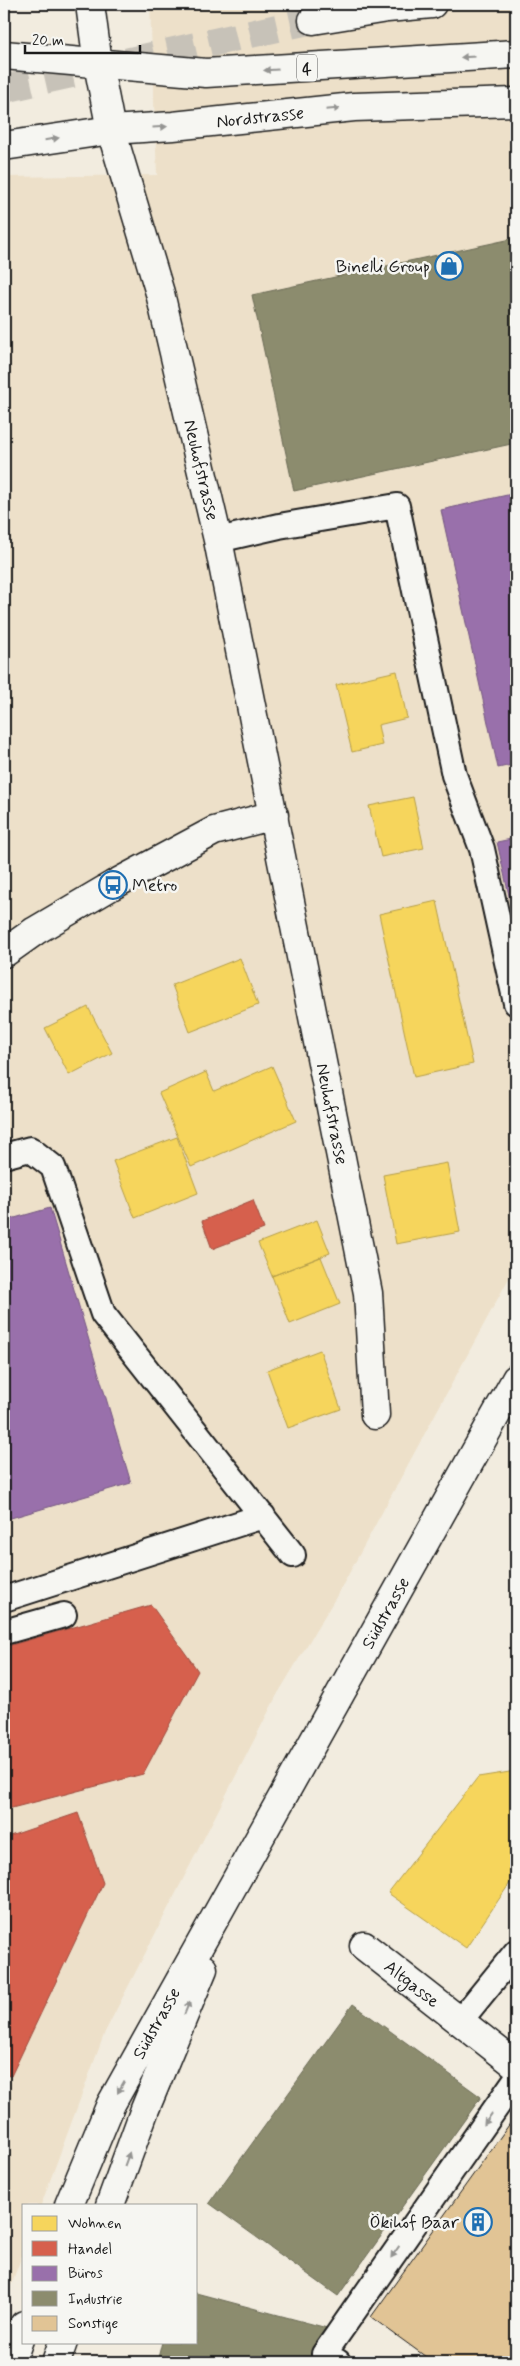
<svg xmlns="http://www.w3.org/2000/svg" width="520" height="2366" viewBox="0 0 520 2366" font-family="Mynerve,sans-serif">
  <rect width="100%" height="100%" fill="#f2ecdf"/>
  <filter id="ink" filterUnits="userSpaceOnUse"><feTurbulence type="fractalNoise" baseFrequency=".02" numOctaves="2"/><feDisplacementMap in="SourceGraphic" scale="10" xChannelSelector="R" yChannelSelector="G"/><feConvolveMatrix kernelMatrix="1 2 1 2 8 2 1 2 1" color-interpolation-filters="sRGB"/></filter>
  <g filter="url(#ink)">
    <!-- built -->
    <path fill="#ede0c9" d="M150 4H516V1265L339 1592 277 1695 105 2032 41 2205H24V2250L4 2304V177L157 175Z"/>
    <!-- homes -->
    <path fill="#f6d55c" stroke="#b59e49" d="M397 671 407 718 378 725 382 745 352 752 336 685Z
      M413 797 424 848 381 857 369 806Z
      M437 901 473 1064 414 1077 379 914Z
      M240 958 258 1005 190 1032 172 985Z
      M88 1007 112 1053 69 1075 45 1028Z
      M272 1066 296 1121 191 1167 159 1093 206 1072 214 1091Z
      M177 1137 198 1193 135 1218 113 1161Z
      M447 1163 460 1232 396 1244 383 1175Z
      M317 1220 330 1253 272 1276 258 1243Z
      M321 1257 340 1304 290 1324 272 1276Z
      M320 1350 341 1409 288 1428 267 1370Z
      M516 1771V1874L466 1948 388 1893 478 1777Z"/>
    <!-- shops -->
    <path fill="#d6604d" stroke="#9e4c3e" d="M253 1200 264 1229 212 1249 202 1221Z
      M151 1605 198 1671 143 1774 4 1810V1647Z
      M78 1813 103 1883 11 2076 4 2075V1838Z"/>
    <!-- offices -->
    <path fill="#9970ab" stroke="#745780" d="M516 493V764L498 768 441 510Z
      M516 838V927L497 842Z
      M50 1208 131 1483 4 1520V1221Z"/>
    <!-- industry -->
    <path fill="#8c8c6e" stroke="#6a6a55" d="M516 238V443L294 491 252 295Z
      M353 2004 481 2097 338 2296 209 2203Z
      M196 2293 327 2328 318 2362H157L162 2342H196Z"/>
    <!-- building -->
    <path fill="#e1c495" stroke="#1c1c1c" d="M511 2122 516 2126V2351L508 2362H433L371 2317Z"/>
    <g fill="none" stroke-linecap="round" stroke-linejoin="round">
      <!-- highway-tunnel -->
      <path stroke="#c7c2b8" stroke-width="28" stroke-dasharray="28 14" stroke-linecap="butt" d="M4 89 313 20"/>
      <defs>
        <path id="lane" d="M218 540 279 526 397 506 454 775 482 849 516 1003
          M4 1156 30 1149 53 1167 103 1314 293 1555
          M4 1599 263 1516
          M4 1632 64 1615
          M460 2021 516 1952
          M338 2362 324 2354 516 2079"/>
        <g id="street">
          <path id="s1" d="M111 130 160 293 218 540 368 1293 375 1415"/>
          <path d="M4 953 35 931 113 885 214 831 274 815"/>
          <path id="s2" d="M364 1946 516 2065"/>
        </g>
        <g id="secondary">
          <path d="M90 4 98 64 111 130"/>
          <path id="s3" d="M69 2205 111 2104 516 1379"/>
          <path d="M110 2205 145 2109 203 1969"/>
          <path d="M11 2362 24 2325"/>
          <path d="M56 2362 63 2342"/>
        </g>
        <g id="primary">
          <path d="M4 55 206 73 516 54"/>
          <path id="s4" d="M4 146 111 130 173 126 354 107 516 102"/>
        </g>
        <path id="highway" d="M313 20 387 8 432 4"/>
      </defs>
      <!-- lane casing -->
      <use href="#lane" stroke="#1c1c1c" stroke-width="28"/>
      <!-- street casing -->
      <use href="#street" stroke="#1c1c1c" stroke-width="31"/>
      <!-- secondary casing -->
      <use href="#secondary" stroke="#1c1c1c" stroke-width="31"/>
      <!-- primary casing -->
      <use href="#primary" stroke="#1c1c1c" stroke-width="31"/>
      <!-- highway casing -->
      <use href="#highway" stroke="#1c1c1c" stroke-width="31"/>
      <!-- lane -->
      <use href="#lane" stroke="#f6f6f2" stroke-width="24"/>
      <!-- street -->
      <use href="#street" stroke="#f6f6f2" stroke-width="28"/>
      <!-- secondary -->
      <use href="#secondary" stroke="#f6f6f2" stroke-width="28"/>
      <!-- primary -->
      <use href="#primary" stroke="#f6f6f2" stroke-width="28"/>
      <!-- highway -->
      <use href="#highway" stroke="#f6f6f2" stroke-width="28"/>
    </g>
    <!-- one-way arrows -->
    <defs><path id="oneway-solid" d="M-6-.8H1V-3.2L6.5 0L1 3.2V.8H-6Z" transform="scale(1.25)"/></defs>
    <g fill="#949492">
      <use href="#oneway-solid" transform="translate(468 57) rotate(176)"/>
      <use href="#oneway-solid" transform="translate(271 70) rotate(177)"/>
      <use href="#oneway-solid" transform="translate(333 109) rotate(-5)"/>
      <use href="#oneway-solid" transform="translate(160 127) rotate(-3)"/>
      <use href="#oneway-solid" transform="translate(52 139) rotate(-9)"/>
      <use href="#oneway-solid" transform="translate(187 2008) rotate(-68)"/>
      <use href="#oneway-solid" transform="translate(121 2087) rotate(119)"/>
      <use href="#oneway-solid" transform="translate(488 2119) rotate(125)"/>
      <use href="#oneway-solid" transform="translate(127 2159) rotate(-70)"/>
      <use href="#oneway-solid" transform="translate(395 2252) rotate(125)"/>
    </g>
  </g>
  <!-- icons -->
  <defs>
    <symbol id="shop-ring" viewBox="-11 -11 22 22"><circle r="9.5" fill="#f6f6f2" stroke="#1f6fb2" stroke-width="1.5"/><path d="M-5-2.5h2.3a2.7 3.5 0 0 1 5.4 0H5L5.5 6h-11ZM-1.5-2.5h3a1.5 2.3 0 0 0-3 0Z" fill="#1f6fb2"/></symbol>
    <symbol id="bus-ring" viewBox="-11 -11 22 22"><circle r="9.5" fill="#f6f6f2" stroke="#1f6fb2" stroke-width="1.5"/><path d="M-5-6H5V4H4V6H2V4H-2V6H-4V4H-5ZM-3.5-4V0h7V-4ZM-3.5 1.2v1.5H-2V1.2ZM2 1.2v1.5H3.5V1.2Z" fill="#1f6fb2"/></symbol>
    <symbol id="building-ring" viewBox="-11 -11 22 22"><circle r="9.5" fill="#f6f6f2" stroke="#1f6fb2" stroke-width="1.5"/><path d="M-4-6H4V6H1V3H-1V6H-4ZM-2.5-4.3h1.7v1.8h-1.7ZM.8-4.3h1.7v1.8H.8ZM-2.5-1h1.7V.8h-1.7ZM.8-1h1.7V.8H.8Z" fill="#1f6fb2"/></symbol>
  </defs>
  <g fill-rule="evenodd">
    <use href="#shop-ring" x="433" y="250" width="32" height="32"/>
    <use href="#bus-ring" x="97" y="869" width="32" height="32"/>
    <use href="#building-ring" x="462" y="2206" width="32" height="32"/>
  </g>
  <g text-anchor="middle" stroke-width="5" stroke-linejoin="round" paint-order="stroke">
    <!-- shield labels -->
    <rect fill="#f6f6f2" stroke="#5d5d5c" stroke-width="1" x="297" y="54.5" width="20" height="27" rx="4"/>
    <g font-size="16" font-weight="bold" fill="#1c1c1c">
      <text x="307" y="74">4</text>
    </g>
    <!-- street labels -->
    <g font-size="18" fill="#1c1c1c" stroke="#f6f6f2">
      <text dy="6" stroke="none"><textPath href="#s4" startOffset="258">Nordstrasse</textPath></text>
      <text dy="6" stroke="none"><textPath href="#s1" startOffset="352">Neuhofstrasse</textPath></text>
      <text dy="6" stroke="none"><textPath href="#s1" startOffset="1009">Neuhofstrasse</textPath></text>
      <text dy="6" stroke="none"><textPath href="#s3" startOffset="672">Südstrasse</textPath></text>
      <text dy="6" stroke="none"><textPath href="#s2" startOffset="61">Altgasse</textPath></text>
      <text dy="6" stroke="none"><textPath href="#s3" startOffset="202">Südstrasse</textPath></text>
    </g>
    <!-- poi labels -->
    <g font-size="18" fill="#1c1c1c" stroke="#f6f6f2" text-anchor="end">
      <text x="430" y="272">Binelli Group</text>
      <text x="132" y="891" text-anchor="start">Metro</text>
      <text x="459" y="2228">Ökihof Baar</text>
    </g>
  </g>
  <!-- margin -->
  <rect width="520" height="2366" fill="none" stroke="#f6f6f2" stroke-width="20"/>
  <rect x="10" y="10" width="500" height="2346" fill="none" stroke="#1c1c1c" stroke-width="2" filter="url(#ink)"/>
  <!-- legend -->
  <rect x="22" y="2204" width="175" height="140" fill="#f6f6f2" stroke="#9f9f9c"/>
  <rect x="32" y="2216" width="25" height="15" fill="#f6d55c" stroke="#9f9f9c"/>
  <text x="68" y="2228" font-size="15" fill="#1c1c1c">Wohnen</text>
  <rect x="32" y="2241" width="25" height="15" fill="#d6604d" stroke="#9f9f9c"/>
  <text x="68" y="2254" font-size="15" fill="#1c1c1c">Handel</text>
  <rect x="32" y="2266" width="25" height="15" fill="#9970ab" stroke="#9f9f9c"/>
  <text x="68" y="2278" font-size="15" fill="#1c1c1c">Büros</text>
  <rect x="32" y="2291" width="25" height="15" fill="#8c8c6e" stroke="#9f9f9c"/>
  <text x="68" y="2304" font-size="15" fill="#1c1c1c">Industrie</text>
  <rect x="32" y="2316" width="25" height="15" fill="#e1c495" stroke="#9f9f9c"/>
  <text x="68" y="2328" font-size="15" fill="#1c1c1c">Sonstige</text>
  <!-- scale -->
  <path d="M25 45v8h115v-8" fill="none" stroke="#1c1c1c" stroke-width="2.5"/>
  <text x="32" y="45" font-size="15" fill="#1c1c1c" stroke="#f6f6f2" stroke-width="4" paint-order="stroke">20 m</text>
</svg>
